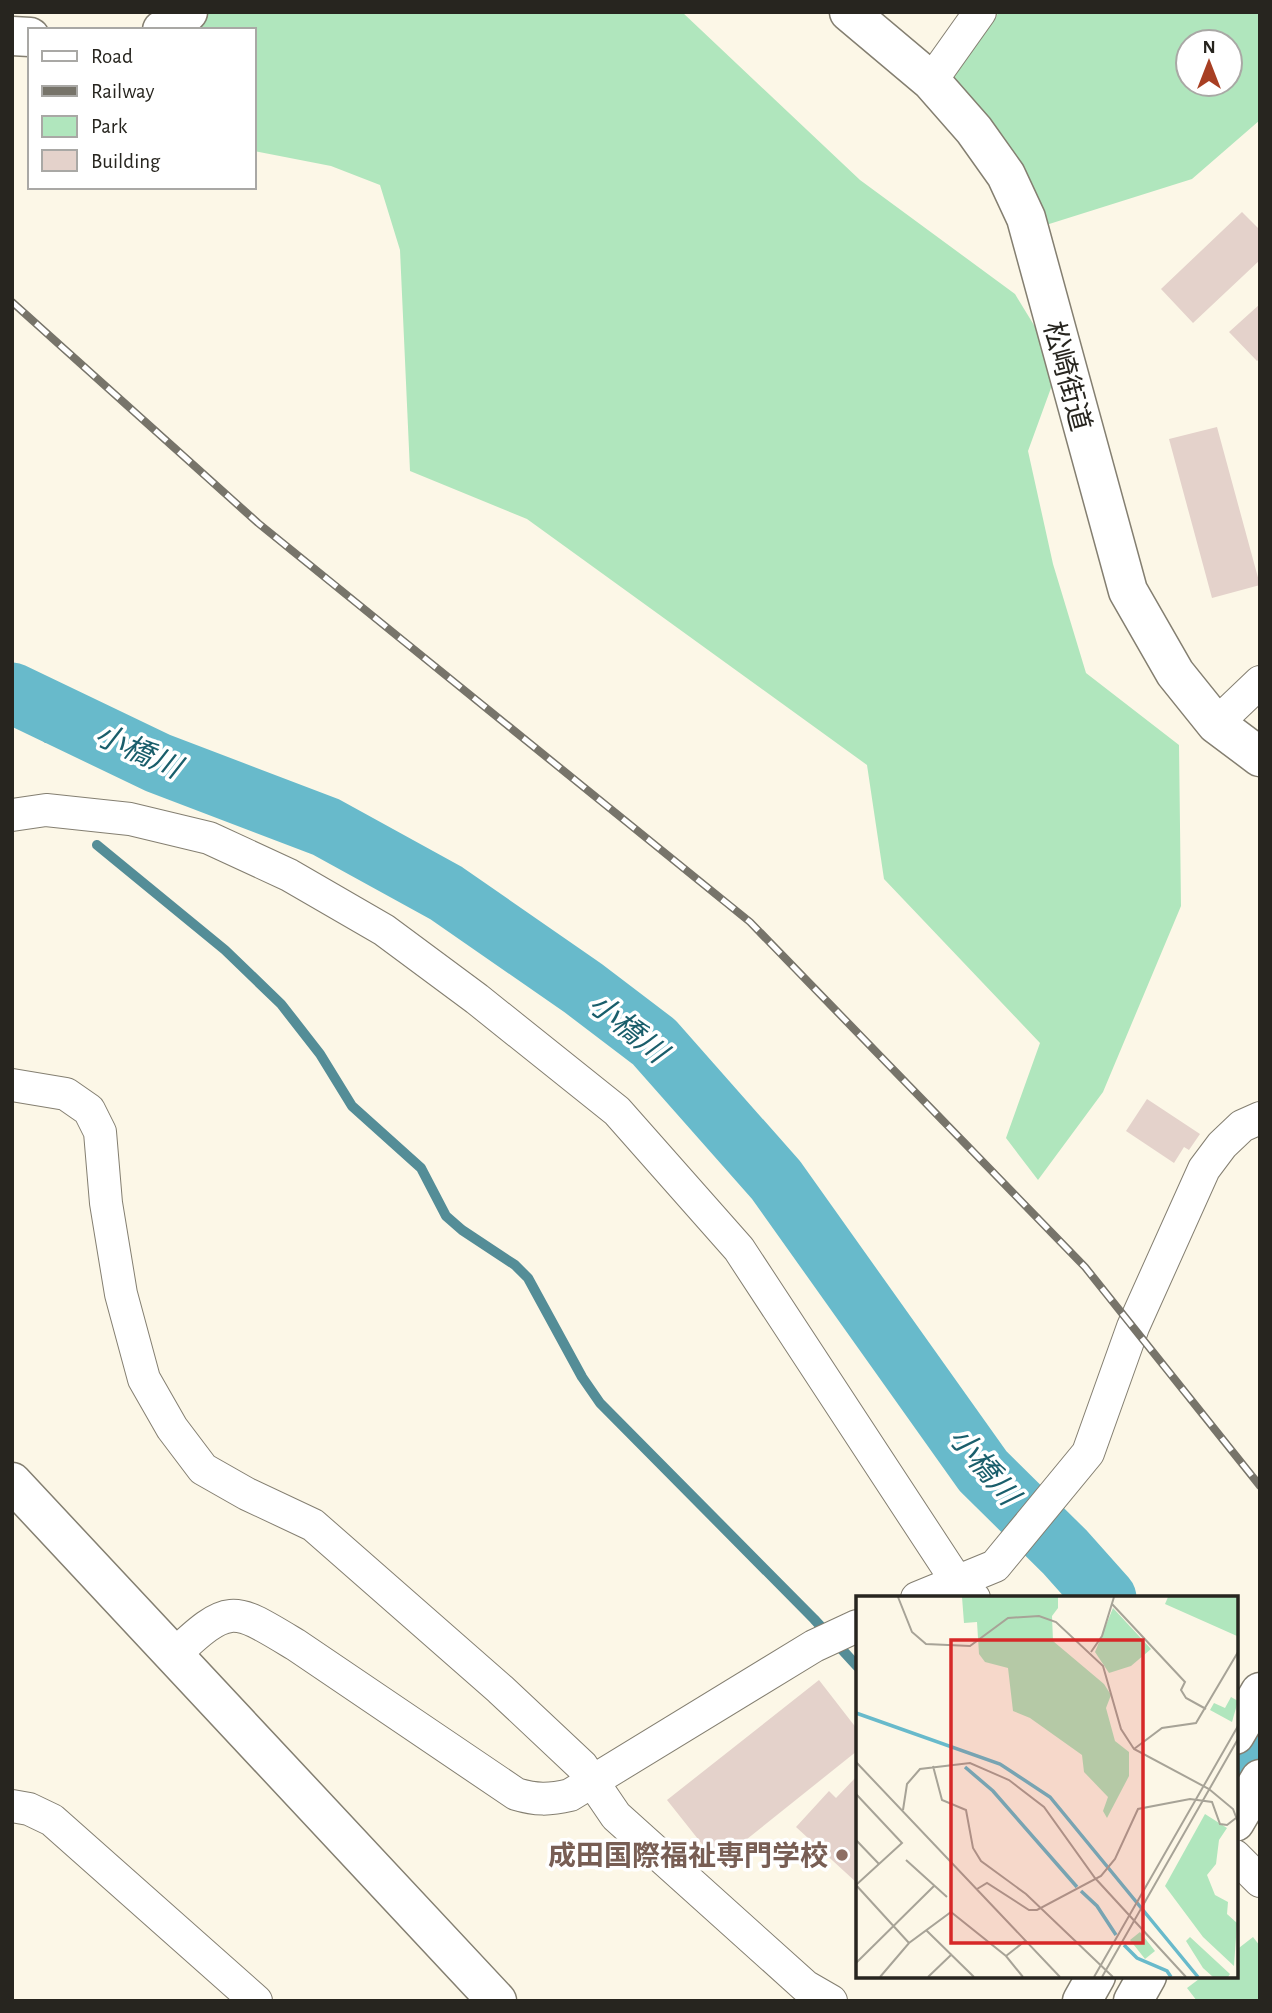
<svg xmlns="http://www.w3.org/2000/svg" width="1272" height="2013" viewBox="0 0 1272 2013" font-family="'Alegreya Sans','Noto Sans JP',sans-serif">
  <rect width="100%" height="100%" fill="#fcf7e7"/>
  <!-- green -->
  <path fill="#b0e6bd" fill-rule="evenodd" d="M177 12H682L860 180 1015 294 1059 366 1028 451 1053 564 1086 673 1179 745 1181 906 1103 1092 1038 1180 1006 1138 1040 1043 884 879 867 765 527 519 410 471 400 250 380 185 331 166 254 151V30H178Z
    M999 12H1260V120L1192 179 1046 225 952 80ZM1188 42H1230V84H1188Z
    M1253 1937 1260 1946V2001H1197L1187 1988 1203 1976H1235V1951Z"/>
  <g fill="none" stroke-linecap="round" stroke-linejoin="round">
    <!-- stream -->
    <path stroke="#548d97" stroke-width="10" d="M47 738 52 712
      M97 845 225 950 281 1004 320 1054 352 1106 421 1168 446 1216 462 1230 515 1265 528 1278 582 1377 600 1403 814 1619 857 1666"/>
    <!-- river -->
    <path stroke="#68bacb" stroke-width="61" d="M12 693 158 763 326 827 446 893 583 988 654 1042 776 1180 983 1471 1065 1552 1106 1598
      M1235 1742 1260 1769"/>
  </g>
  <!-- building -->
  <path fill="#e4d2cb" d="M1242 212 1260 230V260L1193 323 1161 289Z
    M1260 304V358L1257 361 1229 332Z
    M1217 427 1260 585 1212 598 1169 439Z
    M1147 1099 1200 1134 1189 1150 1184 1147 1174 1163 1126 1131Z
    M819 1680 857 1729V1751L717 1863 667 1800Z
    M857 1776V1883L796 1827 829 1791 836 1798Z"/>
  <g fill="none" stroke-linecap="round" stroke-linejoin="round">
    <defs>
      <path id="minor" d="M931 81 980 12
        M1216 724 1260 682
        M12 815 46 810 130 819 209 838 289 875 384 930 477 999 617 1111 739 1249 956 1580 974 1598
        M12 1085 66 1094 89 1110 100 1132 106 1203 121 1294 144 1379 172 1428 203 1469 247 1494 313 1525 500 1689 582 1766 616 1816 805 1986 831 2001
        M917 1598 995 1566 1088 1453 1133 1327 1204 1169 1222 1145 1242 1126 1260 1118
        M174 1655C230 1602 233 1607 296 1645L516 1794C536 1800 549 1800 570 1795L814 1646 857 1626
        M12 1806 29 1809 52 1820 256 2001
        M1235 1856 1260 1881"/>
      <path id="tertiary" d="M12 1482 497 2001
        M1235 1735 1260 1692
        M1235 1822 1260 1779
        M1082 2001 1096 1976
        M1133 2001 1147 1976"/>
      <path id="primary" d="M849 12 931 81 974 130 1006 175 1026 218 1128 591 1175 673 1216 724 1260 757
        M162 30 172 27 188 12
        M12 36 30 37"/>
    </defs>
    <!-- minor casing -->
    <use href="#minor" stroke="#847f71" stroke-width="34"/>
    <!-- tertiary casing -->
    <use href="#tertiary" stroke="#847f71" stroke-width="41"/>
    <!-- primary casing -->
    <use href="#primary" stroke="#847f71" stroke-width="41"/>
    <!-- minor -->
    <use href="#minor" stroke="#fff" stroke-width="32"/>
    <!-- tertiary -->
    <use href="#tertiary" stroke="#fff" stroke-width="38"/>
    <!-- primary -->
    <use href="#primary" stroke="#fff" stroke-width="38"/>
    <defs>
      <path id="rail" d="M12 302 258 523 750 922 1085 1267 1260 1486"/>
    </defs>
    <!-- rail casing -->
    <use href="#rail" stroke="#77746a" stroke-width="8"/>
    <!-- rail -->
    <use href="#rail" stroke="#fff" stroke-width="5" stroke-dasharray="16" stroke-linecap="butt"/>
  </g>
  <!-- markers -->
  <circle fill="#8d6e63" stroke="#fff" stroke-width="2.5" cx="842" cy="1855" r="7"/>
  <g text-anchor="middle" stroke-width="7" stroke-linejoin="round" paint-order="stroke">
    <!-- street labels -->
    <g font-size="28" fill="#27251f" stroke="#fff">
      <text transform="translate(1068 376) rotate(75)" y="10">松崎街道</text>
    </g>
    <!-- education labels -->
    <g font-size="28" font-weight="bold" fill="#785e54" stroke="#fff" text-anchor="end">
      <text x="828" y="1865">成田国際福祉専門学校</text>
    </g>
    <!-- water labels -->
    <g font-size="30" font-style="italic" fill="#1a5e6b" stroke="#fff">
      <text transform="translate(138 751) rotate(24)" y="10">小橋川</text>
      <text transform="translate(628 1028) rotate(39)" y="10">小橋川</text>
      <text transform="translate(984 1466) rotate(50)" y="10">小橋川</text>
    </g>
  </g>
  <!-- overview -->
  <g transform="translate(856 1596)">
    <rect width="382" height="382" fill="#fcf7e7"/>
    <path d="M106 1H202V12L196 20 197 45 248 88 255 99 250 112 259 145 273 156V180L251 222 247 215 252 201 228 176 226 159 174 122 157 115 152 72 129 66 123 58 121 26 108 27ZM312 1H381V40L309 8ZM257 12 295 53 275 70 253 77 239 56ZM375 101 382 105 376 126 354 114 358 107 369 112ZM349 218 371 232 363 244 360 268 351 279 359 299 372 306 371 318 381 327 378 370 347 341 309 290ZM284 336 299 355 289 363 274 344ZM334 341 374 378 372 381H357L347 372 330 345Z" fill="#b0e6bd"/>
    <path fill="none" stroke="#68bacb" stroke-width="3.5" d="M0 117 144 168 194 201 342 381M109 171 137 195 221 291M225 295 241 310 260 339M268 349 281 362 311 375 315 381"/>
    <path fill="none" stroke="#a7a397" stroke-width="2" d="M42 1 56 36 70 48 114 50 152 22 183 20 200 26 247 70 265 133 278 153 353 193 377 213 382 226M256 8 329 86 325 94 330 102 350 113M235 56 246 40 258 1M278 153 306 132 340 127 382 56M0 166 204 381M77 170 86 204 110 214 117 252 125 265 170 298 257 381M0 198 46 247 0 289M47 214 51 188 64 173 114 167 153 184 188 211 239 282 330 381M0 244 23 268M50 264 91 301M0 289 53 347M121 293 131 287 173 314H181L245 280 259 263 282 213 334 203 356 206 364 228 371 229 380 222M70 334 118 381M150 360 169 345M0 367 79 289M24 381 53 347 95 316 150 360 167 381M72 381 96 358M238 381 382 130M246 381 382 143"/>
    <path fill="#d62828" fill-opacity="0.15" stroke="#d62828" stroke-width="3.5" d="M95 44H287V347H95Z"/>
    <rect width="382" height="382" fill="none" stroke="#27251f" stroke-width="3.5"/>
  </g>
  <!-- border -->
  <rect width="1272" height="2013" fill="none" stroke="#27251f" stroke-width="28"/>
  <!-- legend -->
  <rect x="28" y="28" width="228" height="161" fill="#ffffff" stroke="#a9a8a5" stroke-width="2"/>
  <rect x="42" y="51" width="35" height="10" fill="#ffffff" stroke="#a9a8a5" stroke-width="2"/>
  <text x="91" y="63" font-size="21" fill="#27251f">Road</text>
  <rect x="42" y="86" width="35" height="10" fill="#77746a" stroke="#a9a8a5" stroke-width="2"/>
  <text x="91" y="98" font-size="21" fill="#27251f">Railway</text>
  <rect x="42" y="116" width="35" height="21" fill="#b0e6bd" stroke="#a9a8a5" stroke-width="2"/>
  <text x="91" y="133" font-size="21" fill="#27251f">Park</text>
  <rect x="42" y="150" width="35" height="21" fill="#e4d2cb" stroke="#a9a8a5" stroke-width="2"/>
  <text x="91" y="168" font-size="21" fill="#27251f">Building</text>
  <!-- north arrow -->
  <g transform="translate(1209 63)"><circle r="33" fill="#ffffff" stroke="#a9a8a5" stroke-width="2"/>
  <path d="M0-5L12 26L0 18L-12 26Z" fill="#a83f23"/>
  <text y="-10" font-size="19" font-weight="bold" text-anchor="middle" fill="#27251f">N</text>
  </g>
</svg>
